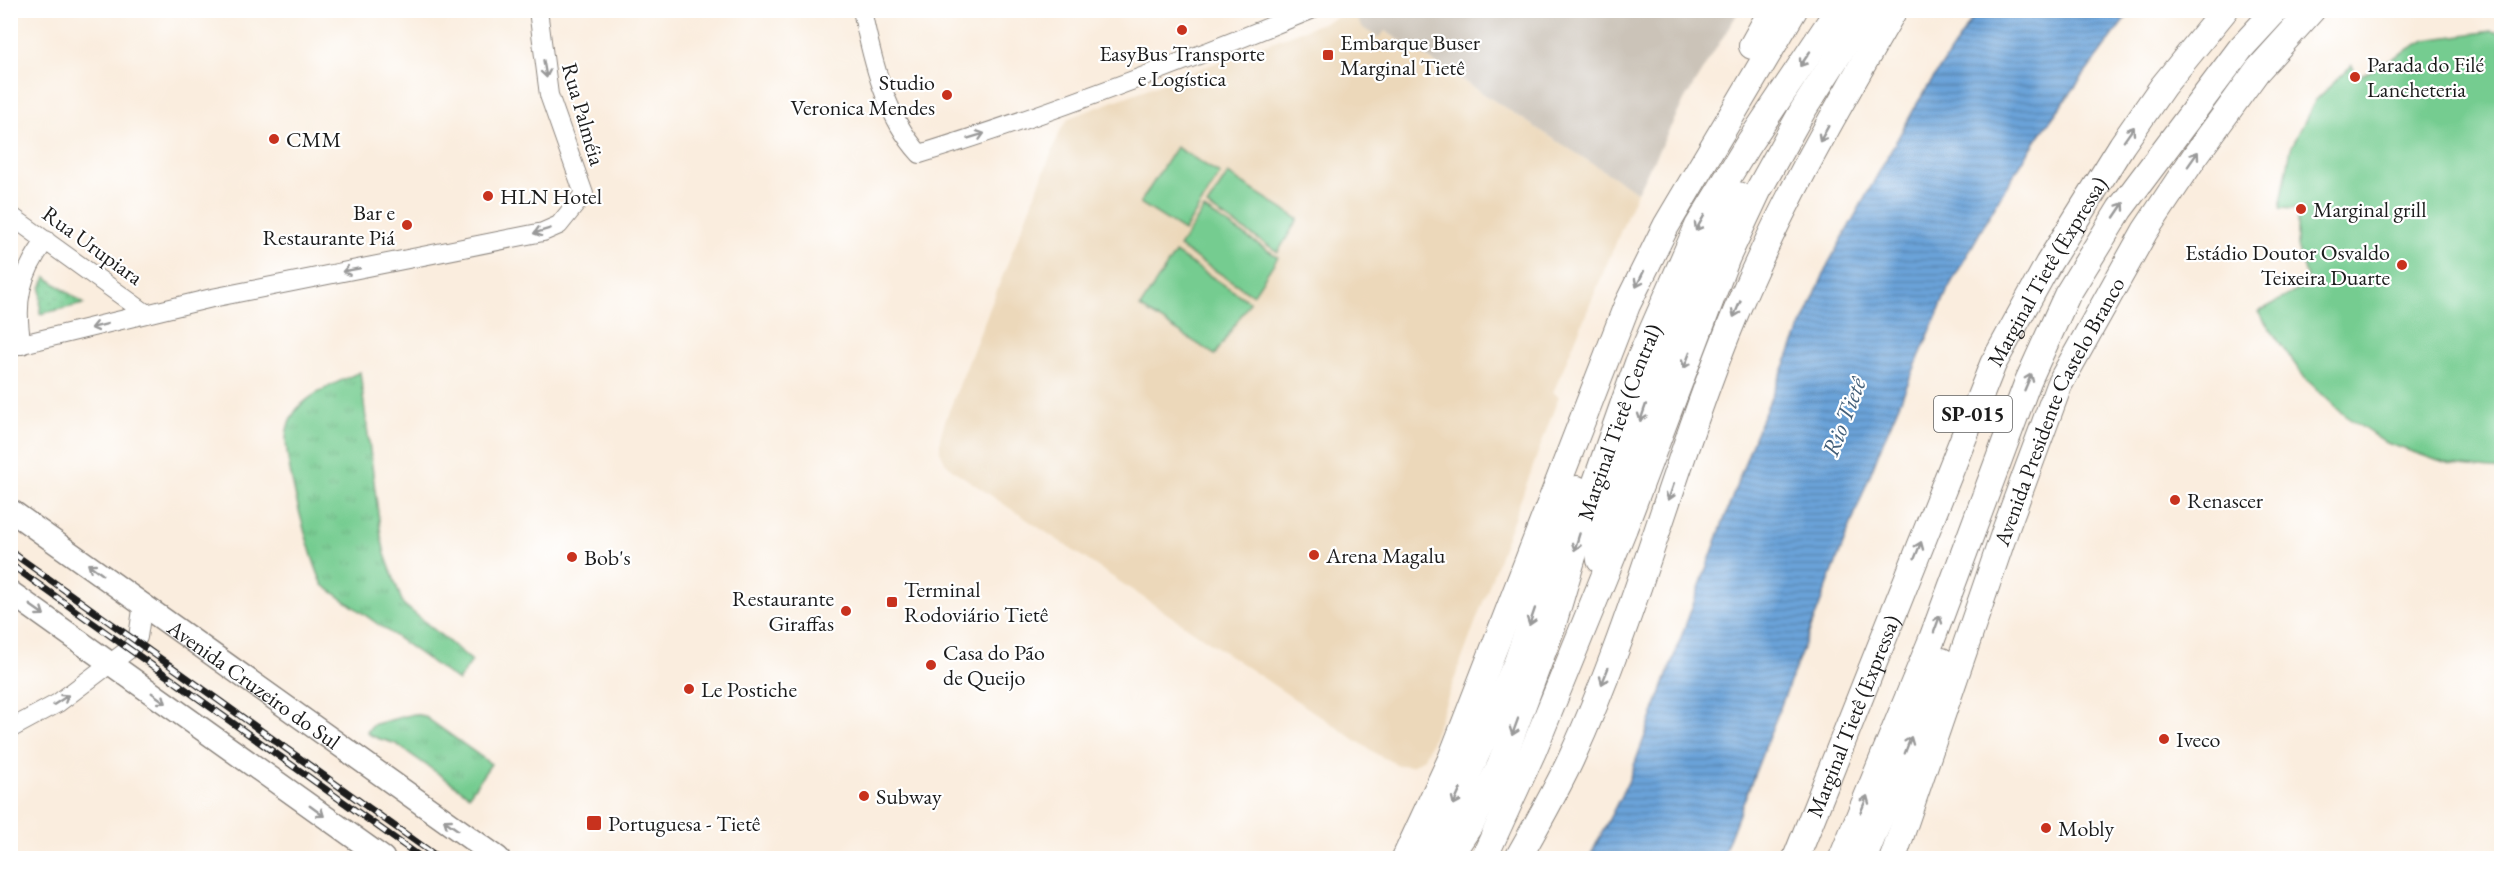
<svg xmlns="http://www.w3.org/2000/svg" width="2512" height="869" viewBox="0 0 2512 869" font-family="'EB Garamond',serif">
  <defs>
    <pattern id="grass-tufts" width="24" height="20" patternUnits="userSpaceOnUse" patternTransform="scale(1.5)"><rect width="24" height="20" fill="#75cc90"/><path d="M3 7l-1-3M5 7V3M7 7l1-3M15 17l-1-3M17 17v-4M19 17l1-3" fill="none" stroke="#65af7c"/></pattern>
    <pattern id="park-dots" width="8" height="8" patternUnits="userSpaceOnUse" patternTransform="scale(1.5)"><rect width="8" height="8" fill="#75cc90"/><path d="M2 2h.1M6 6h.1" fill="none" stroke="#65af7c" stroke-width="1.8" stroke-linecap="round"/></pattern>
    <pattern id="water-rules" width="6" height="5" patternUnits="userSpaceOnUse" patternTransform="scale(1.5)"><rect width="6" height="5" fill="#6ba3d9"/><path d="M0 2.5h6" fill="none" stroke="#5784af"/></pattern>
  </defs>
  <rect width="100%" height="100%" fill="#fff"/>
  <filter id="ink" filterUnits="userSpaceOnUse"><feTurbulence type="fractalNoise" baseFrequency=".0167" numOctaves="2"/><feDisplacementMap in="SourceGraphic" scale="12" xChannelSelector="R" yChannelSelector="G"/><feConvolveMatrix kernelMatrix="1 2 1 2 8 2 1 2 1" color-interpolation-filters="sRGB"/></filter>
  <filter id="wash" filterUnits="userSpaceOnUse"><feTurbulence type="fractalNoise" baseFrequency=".008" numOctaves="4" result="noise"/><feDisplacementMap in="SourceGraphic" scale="24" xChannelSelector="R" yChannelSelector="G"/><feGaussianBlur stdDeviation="1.35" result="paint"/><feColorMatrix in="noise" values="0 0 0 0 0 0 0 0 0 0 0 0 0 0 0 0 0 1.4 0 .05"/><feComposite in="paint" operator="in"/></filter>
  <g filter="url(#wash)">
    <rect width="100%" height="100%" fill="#faedde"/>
    <!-- built -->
    <path fill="#ecd8ba" d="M1354 11H1357V17L1362 27 1379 38 1384 31 1637 192 1553 393 1559 396 1432 740 1424 758 1412 766 1398 765 1378 755 953 470 945 462 940 451V438L945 421 1061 129 1069 118Z"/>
    <!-- industrial -->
    <path fill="#cbc3b8" d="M1357 11V10L1739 11 1685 99 1637 192 1385 31 1379 38 1361 27 1357 17Z"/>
    <!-- grass -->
    <path fill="url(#grass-tufts)" stroke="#487456" stroke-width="1.5" d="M360 372 381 536 385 554 403 604 472 661 458 681 323 585C311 562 281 453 287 430 288 424 293 414 297 409 312 392 339 382 360 372Z
      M413 714 424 716 491 764 469 795 396 744C387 740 372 739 367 732L372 725Z"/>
    <!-- park -->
    <path fill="url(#park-dots)" stroke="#487456" stroke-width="1.5" d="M46 277 84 304 40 314 41 288Z"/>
    <!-- pitch -->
    <path fill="#75cc90" stroke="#487456" stroke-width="1.5" d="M2492 31 2502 33 2501 470 2450 465 2384 442 2344 415 2304 377 2258 312 2309 284 2297 246V209L2280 208 2291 148 2315 101 2352 65 2357 78 2425 40Z
      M1176 147 1220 174 1184 231 1140 203Z
      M1228 174 1298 219 1278 252 1207 206Z
      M1204 209 1278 257 1253 295 1179 247Z
      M1175 253 1250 302 1215 355 1140 307Z"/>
    <!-- water -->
    <path fill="url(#water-rules)" stroke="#44607a" stroke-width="1.5" d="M1978 10 2131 11 2039 136 2004 190 1949 287 1880 449 1722 858H1589L1628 782 1755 435 1828 264 1918 102Z"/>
  </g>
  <g filter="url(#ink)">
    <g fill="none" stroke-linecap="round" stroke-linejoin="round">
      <defs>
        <path id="minor" d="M862 10C872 59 885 116 920 154 1053 113 1182 63 1311 10
          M10 215 147 314
          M22 345C14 302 20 275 46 240
          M10 347 212 298 543 232 559 225 584 194 549 95 538 10
          M10 729 58 703 132 647 138 637 143 603"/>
        <g id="major">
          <path id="s1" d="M10 510 498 858"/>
          <path d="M10 592 383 858"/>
        </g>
        <g id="highway">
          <path d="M1752 46 1772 10"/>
          <path d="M1600 560 1598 546 1663 355 1709 249 1738 195"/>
          <path d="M1405 858 1451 759 1627 305 1666 226 1794 10"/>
          <path d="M1434 858V851L1517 662 1577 489"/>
          <path id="s2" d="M1448 858 1472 822 1500 766 1552 627 1591 496 1638 363 1698 226 1747 146 1838 10"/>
          <path d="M1484 858 1533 751 1624 528 1727 257 1758 191 1803 110 1867 10"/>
          <path d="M1518 858C1536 826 1555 793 1571 759 1634 622 1671 474 1727 334 1772 221 1833 115 1894 10"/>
          <path id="s3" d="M1796 858 1993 364 2048 264 2122 145 2163 86 2225 10"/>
          <path d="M1842 858 1932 639 2028 381 2067 295 2120 209 2241 48 2276 10"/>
          <path d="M1864 858 1942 661"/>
          <path id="s4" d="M1893 858 2006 528 2059 385 2145 231 2195 156 2257 71 2312 10"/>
        </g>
      </defs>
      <!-- minor casing -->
      <use href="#minor" stroke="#8b847d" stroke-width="20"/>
      <!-- major casing -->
      <use href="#major" stroke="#8b847d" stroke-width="25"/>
      <!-- highway casing -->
      <use href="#highway" stroke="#8b847d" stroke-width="28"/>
      <!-- minor -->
      <use href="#minor" stroke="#fff" stroke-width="18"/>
      <!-- major -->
      <use href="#major" stroke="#fff" stroke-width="22"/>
      <!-- highway -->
      <use href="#highway" stroke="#fff" stroke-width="26"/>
      <defs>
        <path id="rail" d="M10 551 439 858
          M10 564 422 858"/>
      </defs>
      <!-- rail casing -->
      <use href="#rail" stroke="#1c1c1c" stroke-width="7"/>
      <!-- rail -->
      <use href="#rail" stroke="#fff" stroke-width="4.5" stroke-dasharray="14" stroke-linecap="butt"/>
    </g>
    <!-- one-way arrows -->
    <defs><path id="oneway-shaft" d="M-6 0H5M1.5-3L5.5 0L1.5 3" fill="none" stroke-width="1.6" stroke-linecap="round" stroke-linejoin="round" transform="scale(1.5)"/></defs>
    <g stroke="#999">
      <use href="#oneway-shaft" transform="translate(1805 59) rotate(124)"/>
      <use href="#oneway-shaft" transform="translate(545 69) rotate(80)"/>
      <use href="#oneway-shaft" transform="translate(1824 134) rotate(119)"/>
      <use href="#oneway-shaft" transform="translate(2129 134) rotate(-55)"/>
      <use href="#oneway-shaft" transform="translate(976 136) rotate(-17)"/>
      <use href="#oneway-shaft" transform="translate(2193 159) rotate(-55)"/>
      <use href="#oneway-shaft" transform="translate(2119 210) rotate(-56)"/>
      <use href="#oneway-shaft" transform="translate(1700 223) rotate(119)"/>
      <use href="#oneway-shaft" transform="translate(542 231) rotate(163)"/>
      <use href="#oneway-shaft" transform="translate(351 270) rotate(169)"/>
      <use href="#oneway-shaft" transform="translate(1640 279) rotate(116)"/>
      <use href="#oneway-shaft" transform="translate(1737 309) rotate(113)"/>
      <use href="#oneway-shaft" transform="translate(99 326) rotate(166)"/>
      <use href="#oneway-shaft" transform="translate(1687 360) rotate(111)"/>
      <use href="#oneway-shaft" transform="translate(2028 382) rotate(-67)"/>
      <use href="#oneway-shaft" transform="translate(1643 413) rotate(109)"/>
      <use href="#oneway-shaft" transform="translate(1671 492) rotate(109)"/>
      <use href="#oneway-shaft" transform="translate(1577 542) rotate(107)"/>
      <use href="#oneway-shaft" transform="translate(1918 550) rotate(-68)"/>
      <use href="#oneway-shaft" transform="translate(95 569) rotate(-144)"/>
      <use href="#oneway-shaft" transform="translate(37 610) rotate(35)"/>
      <use href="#oneway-shaft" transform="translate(1532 617) rotate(109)"/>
      <use href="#oneway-shaft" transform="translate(1937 624) rotate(-70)"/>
      <use href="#oneway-shaft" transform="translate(1605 676) rotate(112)"/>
      <use href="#oneway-shaft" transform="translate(159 698) rotate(36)"/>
      <use href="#oneway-shaft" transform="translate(61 700) rotate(-33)"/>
      <use href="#oneway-shaft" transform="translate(1515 727) rotate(110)"/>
      <use href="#oneway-shaft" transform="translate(1908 745) rotate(-69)"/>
      <use href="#oneway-shaft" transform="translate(1457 797) rotate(114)"/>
      <use href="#oneway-shaft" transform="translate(1864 804) rotate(-68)"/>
      <use href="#oneway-shaft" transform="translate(317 811) rotate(36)"/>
      <use href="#oneway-shaft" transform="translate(451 825) rotate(-145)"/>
    </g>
  </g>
  <!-- markers -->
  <g fill="#c8321e" stroke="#fff" stroke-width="2">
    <circle cx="1182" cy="30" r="6"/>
    <rect x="1322" y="49" width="12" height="12" rx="3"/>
    <circle cx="2355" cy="77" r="6"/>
    <circle cx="947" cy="95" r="6"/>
    <circle cx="274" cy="139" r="6"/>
    <circle cx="488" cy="196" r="6"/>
    <circle cx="2301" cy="209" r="6"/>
    <circle cx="407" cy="225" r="6"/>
    <circle cx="2402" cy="265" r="6"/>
    <circle cx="2175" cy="500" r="6"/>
    <circle cx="1314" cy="555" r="6"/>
    <circle cx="572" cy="557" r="6"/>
    <rect x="886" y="596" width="12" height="12" rx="3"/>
    <circle cx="846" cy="611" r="6"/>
    <circle cx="931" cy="665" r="6"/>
    <circle cx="689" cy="689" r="6"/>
    <circle cx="2164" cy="739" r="6"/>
    <circle cx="864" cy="796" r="6"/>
    <rect x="586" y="815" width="16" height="16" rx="3"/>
    <circle cx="2046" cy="828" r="6"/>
  </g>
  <g text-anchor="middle" stroke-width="4.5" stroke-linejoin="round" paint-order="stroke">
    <!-- shield labels -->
    <rect fill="#fff" stroke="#606060" stroke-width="1.5" x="1934" y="396" width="78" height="36" rx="4.5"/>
    <g font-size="21" font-weight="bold" fill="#1c1c1c">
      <text x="1973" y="421">SP-015</text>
    </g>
    <!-- poi labels -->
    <g font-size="22" fill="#1c1c1c" stroke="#fff" text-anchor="start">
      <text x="1340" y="50">Embarque Buser<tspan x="1340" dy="25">Marginal Tietê</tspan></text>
      <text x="1182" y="61" text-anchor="middle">EasyBus Transporte<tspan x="1182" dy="25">e Logística</tspan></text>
      <text x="2367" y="72">Parada do Filé<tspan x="2367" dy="25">Lancheteria</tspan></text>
      <text x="935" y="90" text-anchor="end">Studio<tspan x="935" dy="25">Veronica Mendes</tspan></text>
      <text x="286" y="147">CMM</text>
      <text x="500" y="204">HLN Hotel</text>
      <text x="2313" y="217">Marginal grill</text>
      <text x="395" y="220" text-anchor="end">Bar e<tspan x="395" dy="25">Restaurante Piá</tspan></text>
      <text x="2390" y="260" text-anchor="end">Estádio Doutor Osvaldo<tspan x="2390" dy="25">Teixeira Duarte</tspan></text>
      <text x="2187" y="508">Renascer</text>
      <text x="1326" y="563">Arena Magalu</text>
      <text x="584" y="565">Bob's</text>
      <text x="904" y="597">Terminal<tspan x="904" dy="25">Rodoviário Tietê</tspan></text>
      <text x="834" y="606" text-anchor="end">Restaurante<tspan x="834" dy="25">Giraffas</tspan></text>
      <text x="943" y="660">Casa do Pão<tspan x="943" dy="25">de Queijo</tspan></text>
      <text x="701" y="697">Le Postiche</text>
      <text x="2176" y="747">Iveco</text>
      <text x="876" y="804">Subway</text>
      <text x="608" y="831">Portuguesa - Tietê</text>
      <text x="2058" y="836">Mobly</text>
    </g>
    <!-- street labels -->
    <g font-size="22" fill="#1c1c1c" stroke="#fff">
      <text transform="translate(584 114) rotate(74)" y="8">Rua Palméia</text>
      <text transform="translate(93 245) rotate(36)" y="8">Rua Urupiara</text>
      <text dy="8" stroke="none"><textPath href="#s3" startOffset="639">Marginal Tietê (Expressa)</textPath></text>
      <text dy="8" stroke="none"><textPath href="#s4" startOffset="477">Avenida Presidente Castelo Branco</textPath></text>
      <text dy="8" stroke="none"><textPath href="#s2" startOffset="470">Marginal Tietê (Central)</textPath></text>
      <text dy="8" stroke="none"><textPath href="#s1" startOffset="300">Avenida Cruzeiro do Sul</textPath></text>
      <text dy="8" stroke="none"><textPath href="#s3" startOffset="153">Marginal Tietê (Expressa)</textPath></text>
    </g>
    <!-- water labels -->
    <g font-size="24" font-style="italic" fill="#44607a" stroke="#fff">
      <text transform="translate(1844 417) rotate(-69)" y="8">Rio Tietê</text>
    </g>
  </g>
  <!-- margin -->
  <rect width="2512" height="869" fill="none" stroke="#fff" stroke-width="36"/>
</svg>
